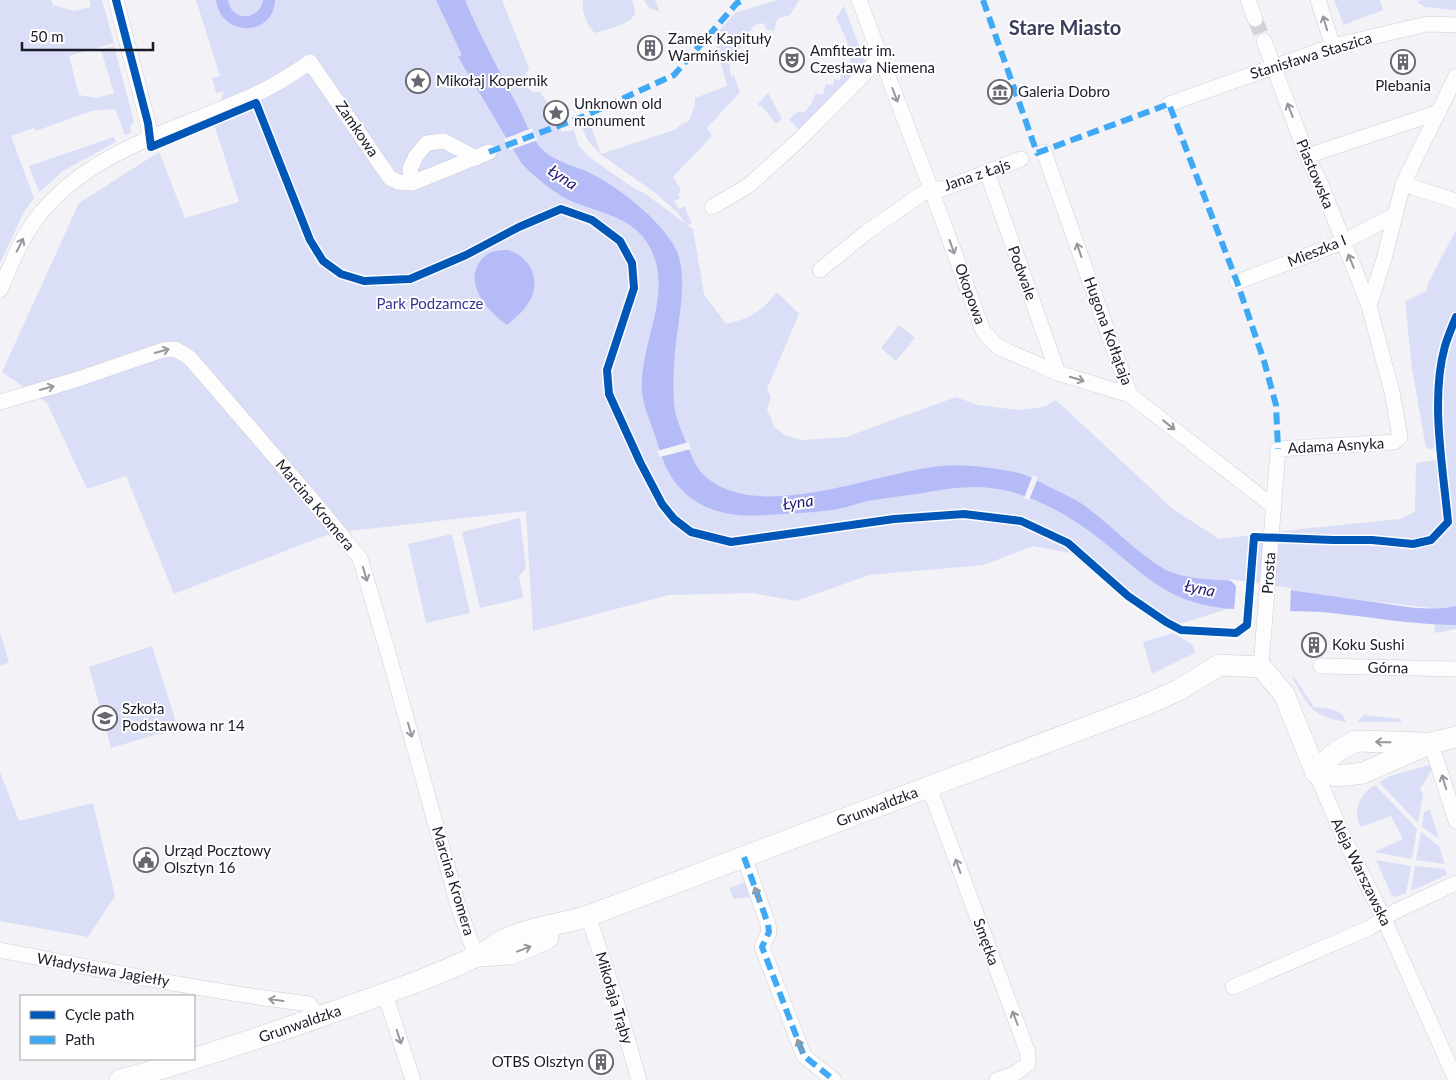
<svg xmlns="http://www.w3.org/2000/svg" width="1456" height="1080" viewBox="0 0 1456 1080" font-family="Lato,sans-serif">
  <rect width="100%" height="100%" fill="#f3f3f7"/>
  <!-- green -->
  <path fill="#dadef6" d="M0 0H51L53 5 74 11 91 7 89 0H102L114 43 69 56 79 95 97 98 114 93 101 50 114 46 134 122 130 127 131 133 125 135 115 109 91 111 36 131 34 128 11 136 34 198 24 212 0 263Z
    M196 0H502L529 68 524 77 525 85 533 92H540L550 107 551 106 555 120 562 132 574 130 578 145 589 157 635 189 644 193 685 223 677 212 654 192 600 154 588 141 582 128 590 124 601 154 677 129V127L689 121 695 104V98L727 86 714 37 735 13 777 0H799L790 15 777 19 774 31 766 29 764 23 754 25 740 48 732 52 729 61 731 77 734 76 740 92 707 128 712 136 673 177 681 190 678 195 681 198 674 201 679 209 684 206 692 224 687 225 693 229 704 294 726 324C751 318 761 312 777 292L799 314 767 389 771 397 767 409 775 428 787 436 801 440 846 437 956 397 978 405 1018 410 1044 407 1056 400 1173 509 1219 539 1301 529 1400 519 1415 512 1416 463 1437 460 1436 447 1432 449 1426 448 1412 369 1405 301 1427 291V285L1456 230V629L1435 633 1432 608 1343 598 1234 607 1176 625 1150 614 1132 603 1070 553 1033 546 984 565 869 575 796 601 753 593 669 595 533 631 526 511 332 533 174 594 126 476 87 489 47 403 2 372 79 203 159 152 185 218 239 202 214 124 224 91 216 93 212 78 220 76Z
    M583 0H632C633 3 635 9 635 12 634 24 605 30 595 33 587 26 581 10 583 0Z
    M644 0H655L660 12 649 8Z
    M1334 0H1380L1383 10 1344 25Z
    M1421 0H1456V10L1425 7 1417 2Z
    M844 6 866 64 858 72 851 65 847 41 836 18Z
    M841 72 847 73 852 78 799 130 789 119 799 111 804 113 811 104 816 93 823 95 826 84 833 85 834 79 840 80Z
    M768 93 782 119 776 124 761 105 760 107 758 104Z
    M114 137 116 142 63 171 39 192 29 166Z
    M899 325 915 338 896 361 881 348Z
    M520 518 526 568 519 576 523 598 480 608 462 532Z
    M452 534 470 613 426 623 408 544Z
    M0 632 9 662 0 666Z
    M1173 633 1192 644 1195 653 1152 674 1143 642Z
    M152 646 178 728 111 748 89 667Z
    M1292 677H1294L1314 707C1326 709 1342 707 1346 722 1311 716 1309 707 1292 677Z
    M1364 715 1401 719V722H1357Z
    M1433 764V768L1420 789 1423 794 1418 823 1379 782 1390 776Z
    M0 772 19 821 93 803 115 896 88 937 0 921Z
    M1375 785 1417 829 1412 859 1374 852 1403 839 1391 816 1360 827C1353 810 1359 795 1375 785Z
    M1430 810 1439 839 1422 827 1424 812Z
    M1421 832 1439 846 1445 864 1416 860Z
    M1376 860 1411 866 1406 893 1396 897 1392 896Z
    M1415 866 1445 869 1447 875 1411 891Z
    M744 882 751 897 734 899 729 888Z"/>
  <!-- water -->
  <path fill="#b5bbf7" d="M216 0H228C231 22 260 21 263 0H275C274 37 221 38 216 0Z
    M436 0H465C480 36 499 70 517 105 524 118 530 135 540 147 554 163 576 165 594 175 621 189 667 225 678 254 687 280 679 316 676 343 674 361 672 394 675 411 678 423 682 433 687 444 692 457 696 469 707 478 762 523 876 472 941 466 963 464 987 467 1009 471 1023 473 1035 479 1047 486 1061 493 1077 499 1089 509 1114 528 1137 553 1164 569 1187 581 1213 578 1238 582 1283 589 1329 596 1374 602 1400 606 1430 612 1456 606V625C1411 625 1366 616 1321 612 1275 609 1216 615 1175 595 1147 581 1125 559 1101 540 1071 516 1029 492 991 488 966 485 941 490 917 494 901 496 884 498 868 501 858 503 848 507 838 509 820 512 801 513 783 514 748 517 711 518 684 492 669 479 661 457 656 438 651 423 643 406 642 391 639 340 678 289 646 241 629 216 597 212 571 201 554 193 536 178 522 164L458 57 462 55Z
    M508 250C531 257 542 281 529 302 523 312 515 318 507 325 487 311 462 282 482 259 489 251 498 250 508 250Z"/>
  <!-- pier -->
  <path fill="#f3f3f7" d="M532 128 538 140 510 150 504 139Z
    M689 442 691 449 660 457 657 451Z
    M1033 475 1038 478 1029 500 1024 498Z
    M1229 579 1291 588 1290 613 1234 611 1236 586Z"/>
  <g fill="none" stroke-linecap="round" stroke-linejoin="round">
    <!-- street-tunnel -->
    <path stroke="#d2d3d8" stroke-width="15" stroke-dasharray="15 8" stroke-linecap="butt" d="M1255 19 1264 41"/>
    <defs>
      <path id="street" d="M116 0 148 123 150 139
        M859 0 931 189 983 331 998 347 1058 373 1130 395
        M1248 0 1255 19
        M1318 0 1333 46
        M1169 104 1333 46 1427 24 1456 25
        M1044 152 1130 395 1274 507
        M1307 156 1439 112
        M987 172 1058 373
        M412 183 410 169 416 156 427 143 444 141 476 158
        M1403 184 1456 201
        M712 207 748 186 800 139 880 58
        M820 270 867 232 926 191 931 189H943L1021 159
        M1237 282 1343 242 1395 215
        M0 290C11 265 20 241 36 219 92 145 190 128 268 88 283 80 297 71 310 62L390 178 398 182 412 183 489 152
        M1369 306 1384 259 1403 184 1456 76
        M0 402 75 380 163 350 175 349 190 358 313 501 360 558 389 656 458 905 476 957
        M1321 666 1456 669
        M1261 667 1278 449 1394 442 1400 437 1392 392 1369 306 1322 187 1307 156 1264 41
        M1431 743 1456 821
        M1316 773 1343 836 1384 919 1456 1080
        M929 787 1028 1053V1064L1014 1074 997 1080
        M744 857 768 924 769 932 762 947 804 1056 834 1080
        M588 916 614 993 639 1080
        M0 950C102 970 205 991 309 1004L318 1017
        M1233 987 1369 928 1396 911 1456 883
        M385 994 413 1080"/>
      <path id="secondary" d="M1261 667 1284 694 1316 773
        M1316 773 1338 776 1363 773 1431 743 1456 737
        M1316 773 1328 759 1338 751 1356 741 1424 743
        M481 956 511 954 548 938
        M120 1080C188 1062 253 1040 319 1017 371 998 425 981 475 957 485 953 494 945 504 940 531 927 560 925 588 916L1145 705 1179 690 1219 665 1261 667"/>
    </defs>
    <!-- street casing -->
    <use href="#street" stroke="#cecfd8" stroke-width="16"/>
    <!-- secondary casing -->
    <use href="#secondary" stroke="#cecfd8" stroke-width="22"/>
    <!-- street -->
    <use href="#street" stroke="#fdfdfe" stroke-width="15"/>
    <!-- secondary -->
    <use href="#secondary" stroke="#fdfdfe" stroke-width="21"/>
    <!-- quiet -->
    <path stroke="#3fa9f5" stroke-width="6" stroke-dasharray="12 6" stroke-linecap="butt" d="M983 0 1037 153 1169 104 1237 282 1264 361 1276 405 1278 449
      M489 152 587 115 674 75 737 3 744 0
      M744 857 768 924 769 932 762 947 804 1056 834 1080"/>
    <defs>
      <path id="cycleway" d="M116 0 148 123 151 147 256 103 310 240 323 261 341 274 364 281 410 279 466 255 519 227 561 209 592 220 620 241 632 263 634 288 607 370 609 394 640 462 662 504 674 519 691 532 731 542 894 519 964 514 1021 521 1068 543 1128 596 1166 622 1181 630 1236 633 1247 625 1254 537 1333 540H1372L1413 544 1431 540 1448 522C1443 467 1430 399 1445 346 1448 336 1452 327 1456 317"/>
    </defs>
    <!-- cycleway casing -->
    <use href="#cycleway" stroke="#fff" stroke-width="11"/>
    <!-- cycleway -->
    <use href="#cycleway" stroke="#0057b8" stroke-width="8"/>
  </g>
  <!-- one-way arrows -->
  <defs><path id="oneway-shaft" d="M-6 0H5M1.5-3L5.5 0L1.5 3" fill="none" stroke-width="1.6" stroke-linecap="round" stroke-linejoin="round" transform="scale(1.25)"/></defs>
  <g stroke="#97989e">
    <use href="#oneway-shaft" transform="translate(1325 23) rotate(-107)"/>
    <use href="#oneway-shaft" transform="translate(895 95) rotate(69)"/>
    <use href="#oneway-shaft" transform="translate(1290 110) rotate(-111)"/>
    <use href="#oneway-shaft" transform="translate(20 245) rotate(-63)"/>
    <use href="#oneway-shaft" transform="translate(952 247) rotate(70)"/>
    <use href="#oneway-shaft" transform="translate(1079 250) rotate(-109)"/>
    <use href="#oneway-shaft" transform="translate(1351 261) rotate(-112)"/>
    <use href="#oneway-shaft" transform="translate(162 351) rotate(-16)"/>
    <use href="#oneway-shaft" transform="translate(1077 379) rotate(17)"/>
    <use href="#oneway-shaft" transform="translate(47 388) rotate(-16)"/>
    <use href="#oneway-shaft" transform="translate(1169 425) rotate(38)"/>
    <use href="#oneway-shaft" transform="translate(365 574) rotate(73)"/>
    <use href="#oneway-shaft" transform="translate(410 730) rotate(74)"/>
    <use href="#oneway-shaft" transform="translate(1383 742) rotate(-179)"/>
    <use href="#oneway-shaft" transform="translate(1444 782) rotate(-107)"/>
    <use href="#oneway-shaft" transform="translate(958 866) rotate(-110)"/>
    <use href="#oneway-shaft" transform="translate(757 894) rotate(-110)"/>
    <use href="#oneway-shaft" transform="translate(524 949) rotate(-21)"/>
    <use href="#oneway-shaft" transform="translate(276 1000) rotate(-172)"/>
    <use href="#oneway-shaft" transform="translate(1015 1018) rotate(-111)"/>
    <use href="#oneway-shaft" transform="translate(399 1037) rotate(72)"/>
    <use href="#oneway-shaft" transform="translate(800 1046) rotate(-112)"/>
  </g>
  <!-- icons -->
  <defs>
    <symbol id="building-ring" viewBox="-11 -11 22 22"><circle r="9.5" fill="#fff" stroke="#666770" stroke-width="1.5"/><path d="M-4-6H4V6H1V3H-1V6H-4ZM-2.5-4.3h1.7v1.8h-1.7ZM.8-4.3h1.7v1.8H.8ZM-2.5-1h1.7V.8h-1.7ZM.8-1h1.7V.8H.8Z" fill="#666770"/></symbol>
    <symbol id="theatre-ring" viewBox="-11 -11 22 22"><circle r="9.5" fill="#fff" stroke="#666770" stroke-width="1.5"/><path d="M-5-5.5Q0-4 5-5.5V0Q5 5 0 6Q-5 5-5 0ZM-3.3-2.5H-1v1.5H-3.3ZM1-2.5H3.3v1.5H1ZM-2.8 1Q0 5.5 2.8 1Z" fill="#666770"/></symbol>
    <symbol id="sight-ring" viewBox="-11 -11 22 22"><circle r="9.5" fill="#fff" stroke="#666770" stroke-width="1.5"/><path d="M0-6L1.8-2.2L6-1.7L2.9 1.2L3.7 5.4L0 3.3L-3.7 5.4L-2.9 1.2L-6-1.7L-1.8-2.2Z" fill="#666770"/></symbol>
    <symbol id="museum-ring" viewBox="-11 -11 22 22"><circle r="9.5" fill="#fff" stroke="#666770" stroke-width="1.5"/><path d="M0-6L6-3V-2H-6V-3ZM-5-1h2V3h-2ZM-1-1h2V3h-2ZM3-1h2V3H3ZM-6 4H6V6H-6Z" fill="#666770"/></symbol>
    <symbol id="school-ring" viewBox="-11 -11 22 22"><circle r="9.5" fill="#fff" stroke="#666770" stroke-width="1.5"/><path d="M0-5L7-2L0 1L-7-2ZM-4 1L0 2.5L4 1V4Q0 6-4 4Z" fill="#666770"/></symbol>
    <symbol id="civic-ring" viewBox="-11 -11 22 22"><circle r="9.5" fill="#fff" stroke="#666770" stroke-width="1.5"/><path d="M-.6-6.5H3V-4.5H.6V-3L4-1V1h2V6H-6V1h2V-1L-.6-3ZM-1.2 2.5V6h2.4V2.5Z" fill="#666770"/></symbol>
  </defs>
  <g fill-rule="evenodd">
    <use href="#building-ring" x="636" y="34" width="28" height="28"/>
    <use href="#theatre-ring" x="778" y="46" width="28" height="28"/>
    <use href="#building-ring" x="1389" y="48" width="28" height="28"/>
    <use href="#sight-ring" x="404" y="67" width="28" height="28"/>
    <use href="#museum-ring" x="986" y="78" width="28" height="28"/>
    <use href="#sight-ring" x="542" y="99" width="28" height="28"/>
    <use href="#building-ring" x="1300" y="631" width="28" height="28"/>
    <use href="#school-ring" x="91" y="704" width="28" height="28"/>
    <use href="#civic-ring" x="132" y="846" width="28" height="28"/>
    <use href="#building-ring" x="587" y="1048" width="28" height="28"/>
  </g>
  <g text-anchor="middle" stroke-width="4" stroke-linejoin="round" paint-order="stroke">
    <!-- poi labels -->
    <g font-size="15" fill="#1a1c28" stroke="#fff" text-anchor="start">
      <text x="668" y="44">Zamek Kapituły<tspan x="668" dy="17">Warmińskiej</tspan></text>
      <text x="810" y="56">Amfiteatr im.<tspan x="810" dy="17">Czesława Niemena</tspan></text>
      <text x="436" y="86">Mikołaj Kopernik</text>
      <text x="1403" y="91" text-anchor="middle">Plebania</text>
      <text x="1018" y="97">Galeria Dobro</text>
      <text x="574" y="109">Unknown old<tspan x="574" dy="17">monument</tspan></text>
      <text x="1332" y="650">Koku Sushi</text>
      <text x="122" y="714">Szkoła<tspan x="122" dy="17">Podstawowa nr 14</tspan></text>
      <text x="164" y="856">Urząd Pocztowy<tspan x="164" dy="17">Olsztyn 16</tspan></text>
      <text x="584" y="1067" text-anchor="end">OTBS Olsztyn</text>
    </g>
    <!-- street labels -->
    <g font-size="15" fill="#1a1c28" stroke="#fff">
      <text transform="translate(1311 56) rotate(-17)" y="5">Stanisława Staszica</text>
      <text transform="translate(357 129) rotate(56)" y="5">Zamkowa</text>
      <text transform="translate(1315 174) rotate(67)" y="5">Piastowska</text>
      <text transform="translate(977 175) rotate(-19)" y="5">Jana z Łajs</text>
      <text transform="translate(1317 251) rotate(-22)" y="5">Mieszka I</text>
      <text transform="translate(1022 273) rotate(70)" y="5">Podwale</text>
      <text transform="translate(970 294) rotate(70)" y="5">Okopowa</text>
      <text transform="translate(1108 331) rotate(70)" y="5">Hugona Kołłątaja</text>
      <text transform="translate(1336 446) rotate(-3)" y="5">Adama Asnyka</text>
      <text transform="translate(315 505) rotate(50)" y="5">Marcina Kromera</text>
      <text transform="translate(1269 573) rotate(-86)" y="5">Prosta</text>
      <text transform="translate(1388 668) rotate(1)" y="5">Górna</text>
      <text transform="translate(877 807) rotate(-21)" y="5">Grunwaldzka</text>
      <text transform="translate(1361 872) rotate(64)" y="5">Aleja Warszawska</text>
      <text transform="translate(453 881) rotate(73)" y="5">Marcina Kromera</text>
      <text transform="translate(986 942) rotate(70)" y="5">Smętka</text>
      <text transform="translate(103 970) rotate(10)" y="5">Władysława Jagiełły</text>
      <text transform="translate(614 998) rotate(73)" y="5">Mikołaja Trąby</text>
      <text transform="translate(300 1024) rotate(-19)" y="5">Grunwaldzka</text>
    </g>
    <!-- park labels -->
    <g font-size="15" fill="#383393" stroke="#fff">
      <text x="430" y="309">Park Podzamcze</text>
    </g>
    <!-- water labels -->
    <g font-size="16" font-style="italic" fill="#271a7a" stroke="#fff">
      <text transform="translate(563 177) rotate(34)" y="6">Łyna</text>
      <text transform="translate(798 502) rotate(-8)" y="6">Łyna</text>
      <text transform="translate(1200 588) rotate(12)" y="6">Łyna</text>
    </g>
    <!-- district labels -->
    <g font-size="20" font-weight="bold" fill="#3b3e5a" stroke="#fff">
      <text x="1065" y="35">Stare Miasto</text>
    </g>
  </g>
  <!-- legend -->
  <rect x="20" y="995" width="175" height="65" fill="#ffffff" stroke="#a3a4a9"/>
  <rect x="30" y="1011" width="25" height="8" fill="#0057b8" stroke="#a3a4a9"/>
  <text x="65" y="1020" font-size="15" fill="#1a1c28">Cycle path</text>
  <rect x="30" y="1036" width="25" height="8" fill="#3fa9f5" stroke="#a3a4a9"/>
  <text x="65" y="1045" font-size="15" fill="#1a1c28">Path</text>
  <!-- scale -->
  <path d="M22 42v8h131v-8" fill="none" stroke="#1a1c28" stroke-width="2.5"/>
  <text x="30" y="42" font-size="15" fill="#1a1c28" stroke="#ffffff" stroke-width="4" paint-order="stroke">50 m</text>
</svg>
